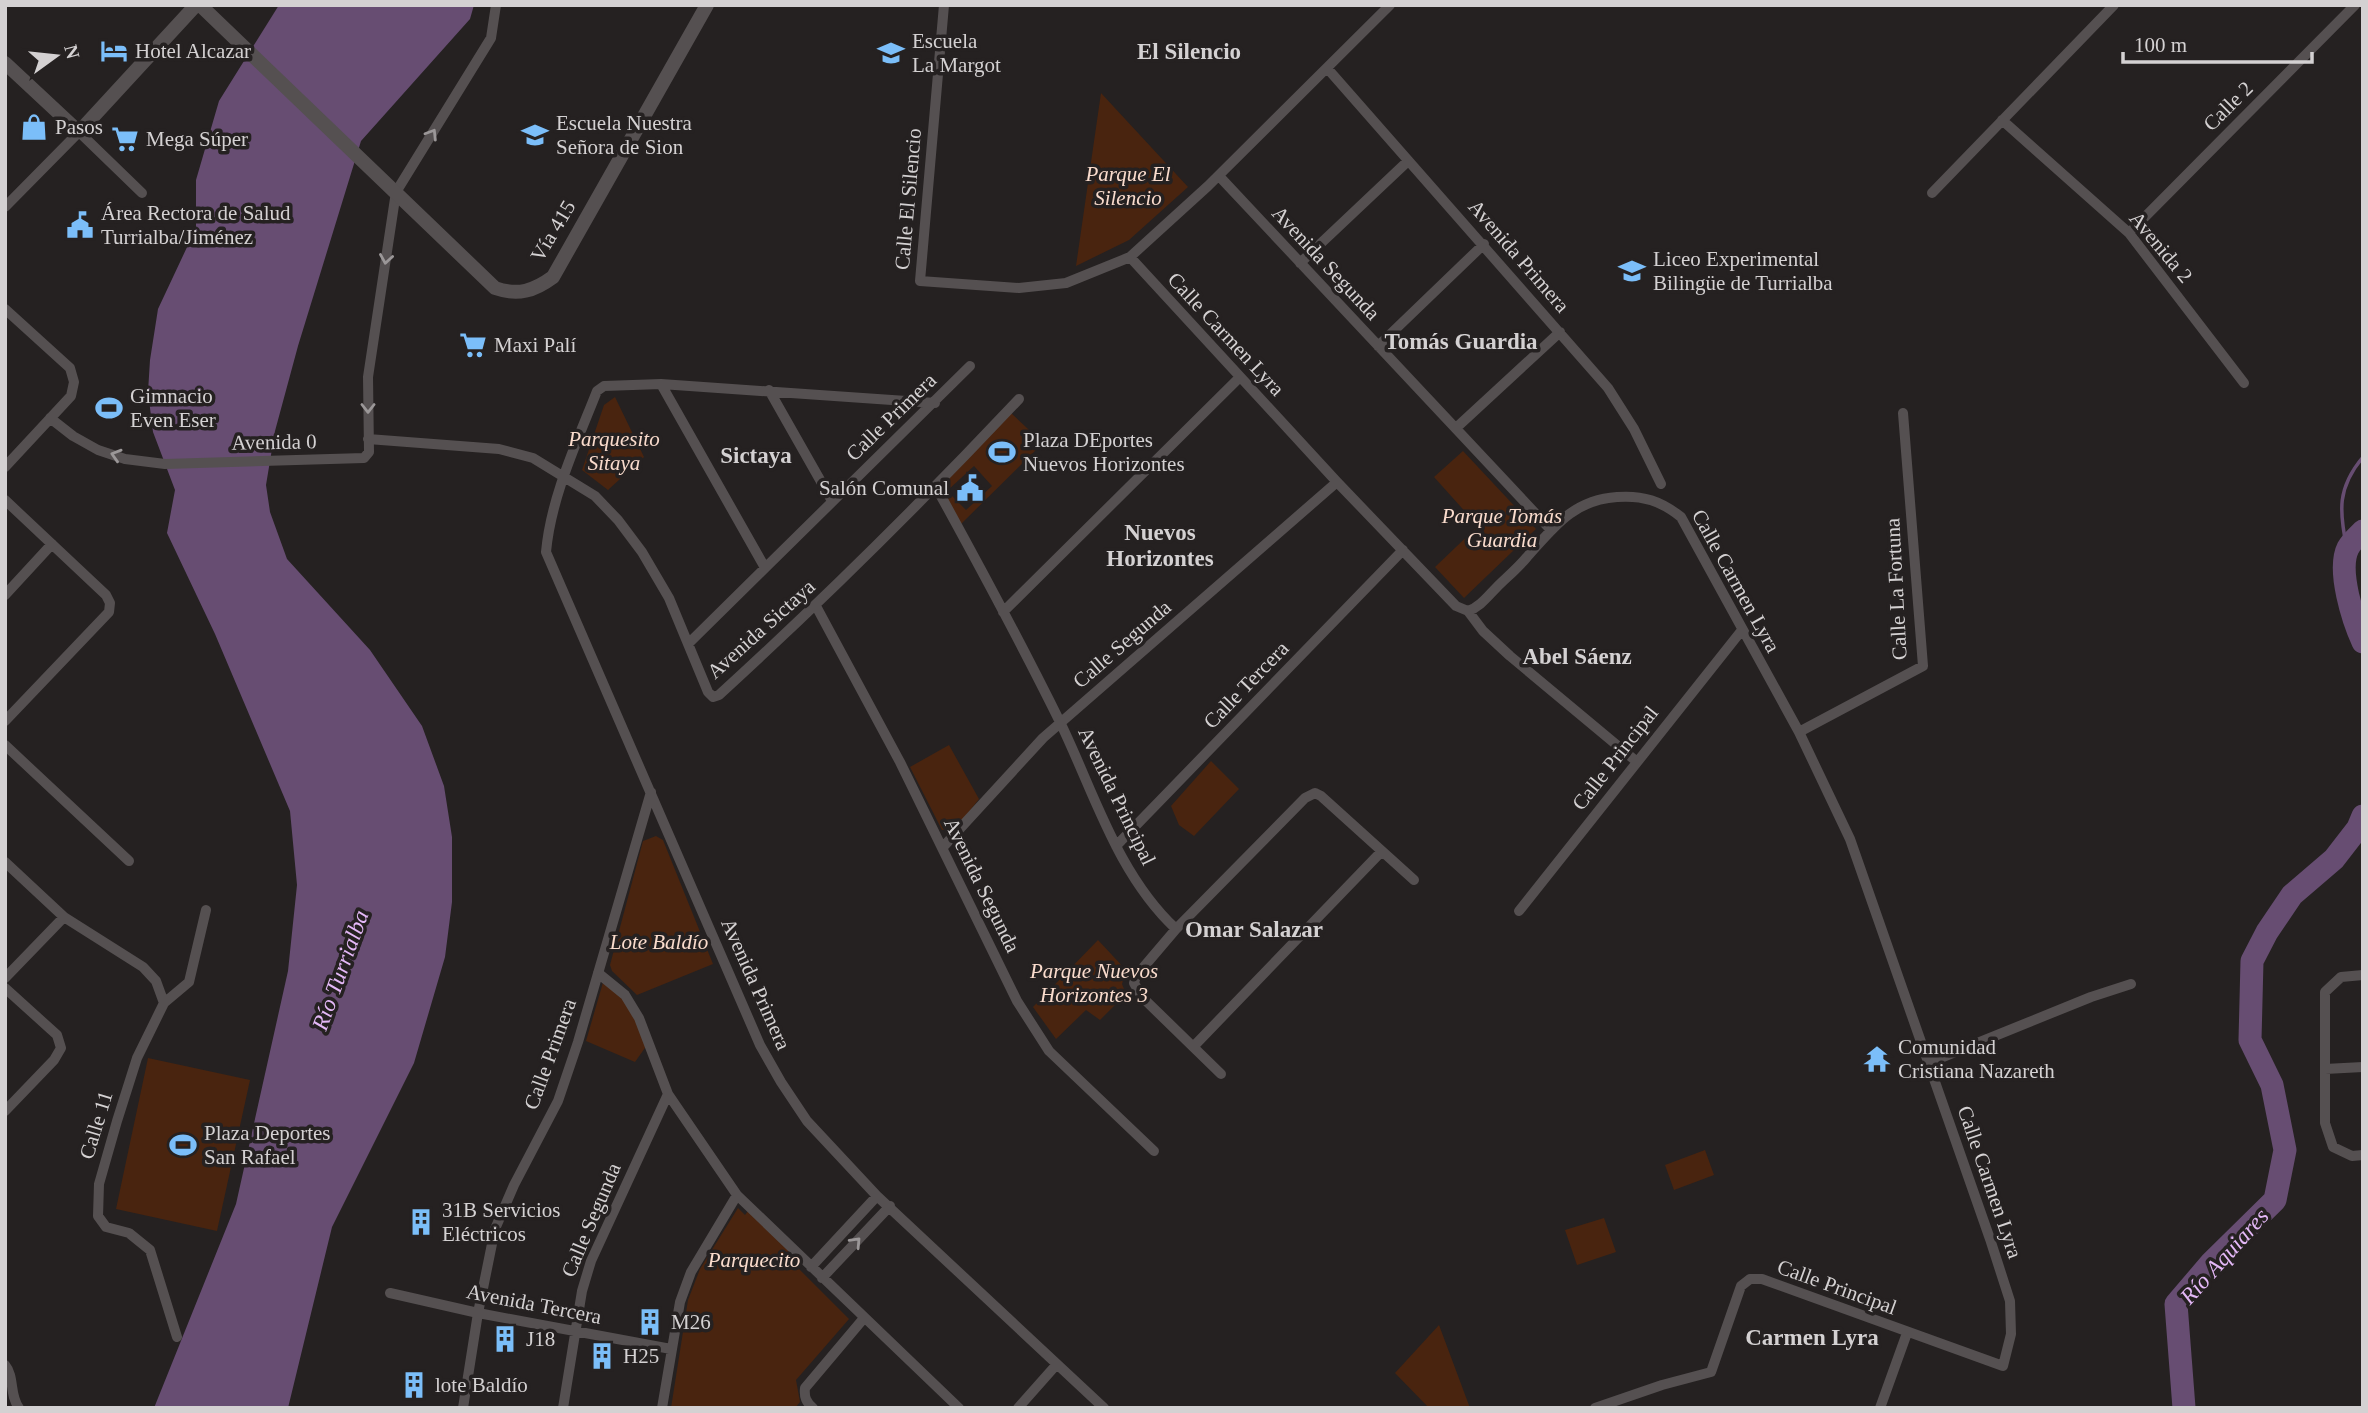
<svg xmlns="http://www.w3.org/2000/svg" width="2368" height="1413" viewBox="0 0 2368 1413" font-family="Georgia,serif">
  <rect width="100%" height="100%" fill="#252121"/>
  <!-- green -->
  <path fill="#49240f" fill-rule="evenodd" d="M1101 93 1188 187 1129 240 1076 266Z
    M615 397 644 457 608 490 582 470 604 405Z
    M1011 413 1043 443 961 524 940 488ZM974 466 992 486 966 510 947 491Z
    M1463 451 1536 529 1464 598 1435 567 1478 526 1434 477Z
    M949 745 979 799 957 827 942 830 910 767Z
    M1211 761 1239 789 1194 836 1179 825 1171 806Z
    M656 836 663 840 713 964 637 995 612 971 610 965 643 841Z
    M1098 940 1126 970 1122 984 1126 994 1100 1020 1086 1010 1056 1039 1033 1007Z
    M604 979 633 1009 647 1045 635 1062 586 1041Z
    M148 1058 250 1080 217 1231 116 1209Z
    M1705 1150 1714 1175 1674 1190 1665 1165Z
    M738 1208 745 1215 748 1211 794 1254 790 1260 849 1319 796 1380 800 1402 795 1408H671L688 1300 700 1269Z
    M1604 1218 1616 1252 1577 1265 1565 1230Z
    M1439 1325 1470 1408H1429L1395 1373Z"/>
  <!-- water -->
  <path fill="#674d72" d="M279 5H474L470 19 361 141 298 346 275 431 266 485 270 512 287 559 370 650 422 726 444 786 452 837V902L445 957 414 1063 332 1227 288 1408H154L236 1204 288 971 297 885 290 811 215 634 167 533 175 490 153 432 148 392 150 360 158 309 196 228V180L219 101Z"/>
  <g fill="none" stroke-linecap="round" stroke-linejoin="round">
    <!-- stream -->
    <path stroke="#674d72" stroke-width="3.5" d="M2347 549C2339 511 2337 488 2363 457"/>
    <!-- river -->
    <path stroke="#674d72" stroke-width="23" d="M2363 531C2358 536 2351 542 2348 548 2337 570 2353 620 2363 642
      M2184 1408 2176 1304 2211 1263 2275 1200 2285 1150 2272 1085 2250 1040 2252 961 2267 932 2292 895 2334 859 2358 828 2363 816"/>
    <!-- minor -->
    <path stroke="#555051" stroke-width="10" d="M944 5 920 281 1019 288 1066 283 1130 257 1208 186 1390 5
      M1327 68 1608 388 1634 429 1661 484
      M2002 120 2129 233 2244 383
      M1219 176 1550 529
      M1932 193 2114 5
      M5 207 79 132 142 193
      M2129 233 2355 5
      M1130 257 1337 482 1456 606 1468 611C1480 607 1488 596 1497 587 1507 577 1518 568 1527 557 1554 527 1573 500 1617 497 1643 495 1661 501 1681 517L1799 732 1850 839 1990 1239 2010 1301 2011 1334 2003 1366 1762 1279H1750L1741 1286 1711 1372 1662 1385 1595 1408
      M1300 263 1408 161
      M5 309 70 368 74 382 71 396 5 467
      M1378 346 1484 244
      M661 384 764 566
      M769 390 832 501
      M935 403 661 384 604 386 597 391C577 442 551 497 546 552L760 1045 781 1082 807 1121 877 1196 1104 1408
      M50 418 73 436 98 450 125 459 165 464 364 458 369 452 368 377 396 192 491 38 496 5
      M1456 428 1560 332
      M368 439 499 449 533 458 595 496 618 520 642 552 669 598 708 692 713 697 719 695C823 600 922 502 1019 399
      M936 487C979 565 1021 643 1060 722 1094 792 1117 874 1176 929
      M5 500 106 595 110 603 109 612 5 721
      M5 595 52 544
      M816 606 900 762 1017 1001 1049 1051 1154 1151
      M1468 611 1483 631 1510 656 1636 761
      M1003 612 1240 377
      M689 643 970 366
      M1799 732 1923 666 1903 413
      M5 745 129 861
      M1116 846 1403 550
      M943 847 1043 738 1337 482
      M5 862 64 917 143 967 156 981 164 1003
      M1519 911 1742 630
      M598 973 625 995 639 1018 668 1094 737 1195 959 1408
      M2363 975 2341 977 2325 992V1123L2333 1147 2352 1156 2363 1155
      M5 978 64 917
      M5 988 57 1035 61 1048 54 1060 5 1111
      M1194 1046 1381 852
      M1928 1063 2091 997 2131 984
      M2325 1069 2363 1067
      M1221 1074 1142 997 1134 983 1136 976 1176 929 1305 798 1315 793 1321 796 1414 880
      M811 1267 877 1196
      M822 1278 890 1206
      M390 1293 478 1313 671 1349
      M177 1337 150 1250 129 1233 106 1227 98 1216 99 1184 117 1121 137 1058 164 1003 189 982 206 910
      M5 1365C15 1377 9 1395 19 1408
      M463 1408 478 1313 495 1229 514 1185 558 1101 578 1042 651 792
      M563 1408 582 1291 591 1261 668 1094
      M662 1408 680 1302 691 1272 737 1195
      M813 1408C806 1402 804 1397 805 1388L864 1318
      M1018 1408 1057 1364
      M1880 1408 1907 1333"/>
    <!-- tertiary -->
    <path stroke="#555051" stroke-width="14" d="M200 5 495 288C518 296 534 291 553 277L707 5
      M5 63 79 132 196 5"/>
  </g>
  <!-- one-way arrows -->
  <defs><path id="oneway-chevron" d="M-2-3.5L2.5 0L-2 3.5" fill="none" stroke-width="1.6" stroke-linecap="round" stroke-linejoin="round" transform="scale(1.75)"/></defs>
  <g stroke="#9b9798">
    <use href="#oneway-chevron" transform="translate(432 134) rotate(-58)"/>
    <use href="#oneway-chevron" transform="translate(386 259) rotate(99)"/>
    <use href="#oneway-chevron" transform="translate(368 408) rotate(90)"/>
    <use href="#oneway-chevron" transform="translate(116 455) rotate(-163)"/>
    <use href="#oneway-chevron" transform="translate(856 1242) rotate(-47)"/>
  </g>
  <!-- icons -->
  <defs>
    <symbol id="hotel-bare" viewBox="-9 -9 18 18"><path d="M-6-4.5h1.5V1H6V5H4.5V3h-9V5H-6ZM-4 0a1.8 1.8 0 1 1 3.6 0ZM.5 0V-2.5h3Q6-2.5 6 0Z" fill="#7bbef9" stroke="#252121" stroke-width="2.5" paint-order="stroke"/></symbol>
    <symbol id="school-bare" viewBox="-9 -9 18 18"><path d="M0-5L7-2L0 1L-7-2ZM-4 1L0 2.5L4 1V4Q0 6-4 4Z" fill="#7bbef9" stroke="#252121" stroke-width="2.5" paint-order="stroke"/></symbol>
    <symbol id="shop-bare" viewBox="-9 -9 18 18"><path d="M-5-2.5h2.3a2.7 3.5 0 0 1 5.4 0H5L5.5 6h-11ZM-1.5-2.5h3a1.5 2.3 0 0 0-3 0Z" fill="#7bbef9" stroke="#252121" stroke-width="2.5" paint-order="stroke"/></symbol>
    <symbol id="supermarket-bare" viewBox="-9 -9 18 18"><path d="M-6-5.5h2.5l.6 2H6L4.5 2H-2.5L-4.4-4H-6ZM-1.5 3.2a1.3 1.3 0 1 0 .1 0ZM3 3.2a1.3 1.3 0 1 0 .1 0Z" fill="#7bbef9" stroke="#252121" stroke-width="2.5" paint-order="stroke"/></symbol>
    <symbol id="civic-bare" viewBox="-9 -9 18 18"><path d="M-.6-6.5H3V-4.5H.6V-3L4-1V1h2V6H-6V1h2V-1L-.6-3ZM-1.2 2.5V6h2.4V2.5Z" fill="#7bbef9" stroke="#252121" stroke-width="2.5" paint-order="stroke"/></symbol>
    <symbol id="stadium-bare" viewBox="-9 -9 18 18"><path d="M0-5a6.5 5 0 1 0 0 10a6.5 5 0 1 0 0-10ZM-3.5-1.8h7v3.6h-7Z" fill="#7bbef9" stroke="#252121" stroke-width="2.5" paint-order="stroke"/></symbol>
    <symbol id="temple-bare" viewBox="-9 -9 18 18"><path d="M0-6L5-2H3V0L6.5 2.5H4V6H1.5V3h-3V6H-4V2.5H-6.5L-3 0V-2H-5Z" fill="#7bbef9" stroke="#252121" stroke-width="2.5" paint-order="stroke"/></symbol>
    <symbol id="building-bare" viewBox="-9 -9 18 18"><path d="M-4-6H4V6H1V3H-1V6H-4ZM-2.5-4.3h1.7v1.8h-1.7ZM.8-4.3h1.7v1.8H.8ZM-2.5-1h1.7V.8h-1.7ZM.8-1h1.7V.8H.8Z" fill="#7bbef9" stroke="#252121" stroke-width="2.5" paint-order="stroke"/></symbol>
  </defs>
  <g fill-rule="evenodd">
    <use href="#hotel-bare" x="95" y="32" width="38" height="38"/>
    <use href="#school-bare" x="872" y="34" width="38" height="38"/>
    <use href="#shop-bare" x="15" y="108" width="38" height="38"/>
    <use href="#school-bare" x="516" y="116" width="38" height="38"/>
    <use href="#supermarket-bare" x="106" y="120" width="38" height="38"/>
    <use href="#civic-bare" x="61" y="206" width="38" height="38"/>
    <use href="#school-bare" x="1613" y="252" width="38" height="38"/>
    <use href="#supermarket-bare" x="454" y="326" width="38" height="38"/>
    <use href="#stadium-bare" x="90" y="389" width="38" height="38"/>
    <use href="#stadium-bare" x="983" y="433" width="38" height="38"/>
    <use href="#civic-bare" x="951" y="469" width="38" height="38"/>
    <use href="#temple-bare" x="1858" y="1040" width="38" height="38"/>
    <use href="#stadium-bare" x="164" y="1126" width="38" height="38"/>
    <use href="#building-bare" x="402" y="1203" width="38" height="38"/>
    <use href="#building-bare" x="631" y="1303" width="38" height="38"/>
    <use href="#building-bare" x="486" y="1320" width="38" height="38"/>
    <use href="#building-bare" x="583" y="1337" width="38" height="38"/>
    <use href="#building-bare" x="395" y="1366" width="38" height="38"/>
  </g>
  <g text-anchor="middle" stroke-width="7" stroke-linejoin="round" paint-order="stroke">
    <!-- poi labels -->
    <g font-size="21" fill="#d4d1d2" stroke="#252121" text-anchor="start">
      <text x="912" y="48">Escuela<tspan x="912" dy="24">La Margot</tspan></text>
      <text x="135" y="58">Hotel Alcazar</text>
      <text x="556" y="130">Escuela Nuestra<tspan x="556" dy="24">Señora de Sion</tspan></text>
      <text x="55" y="134">Pasos</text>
      <text x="146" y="146">Mega Súper</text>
      <text x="101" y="220">Área Rectora de Salud<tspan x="101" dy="24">Turrialba/Jiménez</tspan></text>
      <text x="1653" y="266">Liceo Experimental<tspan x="1653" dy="24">Bilingüe de Turrialba</tspan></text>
      <text x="494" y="352">Maxi Palí</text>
      <text x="130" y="403">Gimnacio<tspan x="130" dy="24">Even Eser</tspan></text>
      <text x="1023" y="447">Plaza DEportes<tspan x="1023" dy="24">Nuevos Horizontes</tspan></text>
      <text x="949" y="495" text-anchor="end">Salón Comunal</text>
      <text x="1898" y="1054">Comunidad<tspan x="1898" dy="24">Cristiana Nazareth</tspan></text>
      <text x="204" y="1140">Plaza Deportes<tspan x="204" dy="24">San Rafael</tspan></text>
      <text x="442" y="1217">31B Servicios<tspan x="442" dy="24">Eléctricos</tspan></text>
      <text x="671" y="1329">M26</text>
      <text x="526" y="1346">J18</text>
      <text x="623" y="1363">H25</text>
      <text x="435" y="1392">lote Baldío</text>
    </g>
    <!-- street labels -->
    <g font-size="21" fill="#d4d1d2" stroke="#252121">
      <text transform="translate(2228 106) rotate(-45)" y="7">Calle 2</text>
      <text transform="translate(908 199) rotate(-85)" y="7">Calle El Silencio</text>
      <text transform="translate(553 231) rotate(-59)" y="7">Vía 415</text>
      <text transform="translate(2161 247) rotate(50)" y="7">Avenida 2</text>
      <text transform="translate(1519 256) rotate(49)" y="7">Avenida Primera</text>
      <text transform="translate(1326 263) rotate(47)" y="7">Avenida Segunda</text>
      <text transform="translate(1226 334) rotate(47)" y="7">Calle Carmen Lyra</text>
      <text transform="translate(891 417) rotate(-44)" y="7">Calle Primera</text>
      <text transform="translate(274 442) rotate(-1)" y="7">Avenida 0</text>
      <text transform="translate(1736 581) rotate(61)" y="7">Calle Carmen Lyra</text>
      <text transform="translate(1896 589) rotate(-93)" y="7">Calle La Fortuna</text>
      <text transform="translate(761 629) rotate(-42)" y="7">Avenida Sictaya</text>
      <text transform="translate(1122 644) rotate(-41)" y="7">Calle Segunda</text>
      <text transform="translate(1246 685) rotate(-46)" y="7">Calle Tercera</text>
      <text transform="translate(1615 758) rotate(-52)" y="7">Calle Principal</text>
      <text transform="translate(1117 796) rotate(64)" y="7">Avenida Principal</text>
      <text transform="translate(982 885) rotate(64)" y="7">Avenida Segunda</text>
      <text transform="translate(756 984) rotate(66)" y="7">Avenida Primera</text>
      <text transform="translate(550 1054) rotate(-70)" y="7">Calle Primera</text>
      <text transform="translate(96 1125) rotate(-73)" y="7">Calle 11</text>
      <text transform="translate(1990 1182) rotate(71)" y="7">Calle Carmen Lyra</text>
      <text transform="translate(591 1220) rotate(-67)" y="7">Calle Segunda</text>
      <text transform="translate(1837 1287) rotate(20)" y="7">Calle Principal</text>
      <text transform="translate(534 1304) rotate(11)" y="7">Avenida Tercera</text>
    </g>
    <!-- park labels -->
    <g font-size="21" font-style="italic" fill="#fadccd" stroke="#252121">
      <text x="1128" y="181">Parque El<tspan x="1128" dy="24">Silencio</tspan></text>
      <text x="614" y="446">Parquesito<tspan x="614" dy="24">Sitaya</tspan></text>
      <text x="1502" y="523">Parque Tomás<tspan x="1502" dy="24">Guardia</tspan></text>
      <text x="659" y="949">Lote Baldío</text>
      <text x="1094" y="978">Parque Nuevos<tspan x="1094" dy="24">Horizontes 3</tspan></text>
      <text x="754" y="1267">Parquecito</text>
    </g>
    <!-- neighbourhood labels -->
    <g font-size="23" font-weight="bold" fill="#d4d1d2" stroke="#252121">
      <text x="1189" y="59">El Silencio</text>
      <text x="1461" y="349">Tomás Guardia</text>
      <text x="756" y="463">Sictaya</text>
      <text x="1160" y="540">Nuevos<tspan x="1160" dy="26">Horizontes</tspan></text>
      <text x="1577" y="664">Abel Sáenz</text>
      <text x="1254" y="937">Omar Salazar</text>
      <text x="1812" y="1345">Carmen Lyra</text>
    </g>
    <!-- water labels -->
    <g font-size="23" font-style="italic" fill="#e4b8f7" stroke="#252121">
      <text transform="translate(340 970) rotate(-70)" y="8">Río Turrialba</text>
      <text transform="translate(2224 1256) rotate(-48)" y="8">Río Aquiares</text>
    </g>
  </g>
  <!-- border -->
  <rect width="2368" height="1413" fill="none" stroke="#d4d1d2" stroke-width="14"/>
  <!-- north arrow -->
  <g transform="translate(56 56) rotate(75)" stroke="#252121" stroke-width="5" paint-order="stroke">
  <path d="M0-5L12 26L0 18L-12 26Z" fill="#d4d1d2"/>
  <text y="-10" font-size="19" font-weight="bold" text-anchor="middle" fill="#d4d1d2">N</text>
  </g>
  <!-- scale -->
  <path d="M2123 52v10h189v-10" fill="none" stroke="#d4d1d2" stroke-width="3.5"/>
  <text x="2134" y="52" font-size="21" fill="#d4d1d2" stroke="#252121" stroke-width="5" paint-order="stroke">100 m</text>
</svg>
